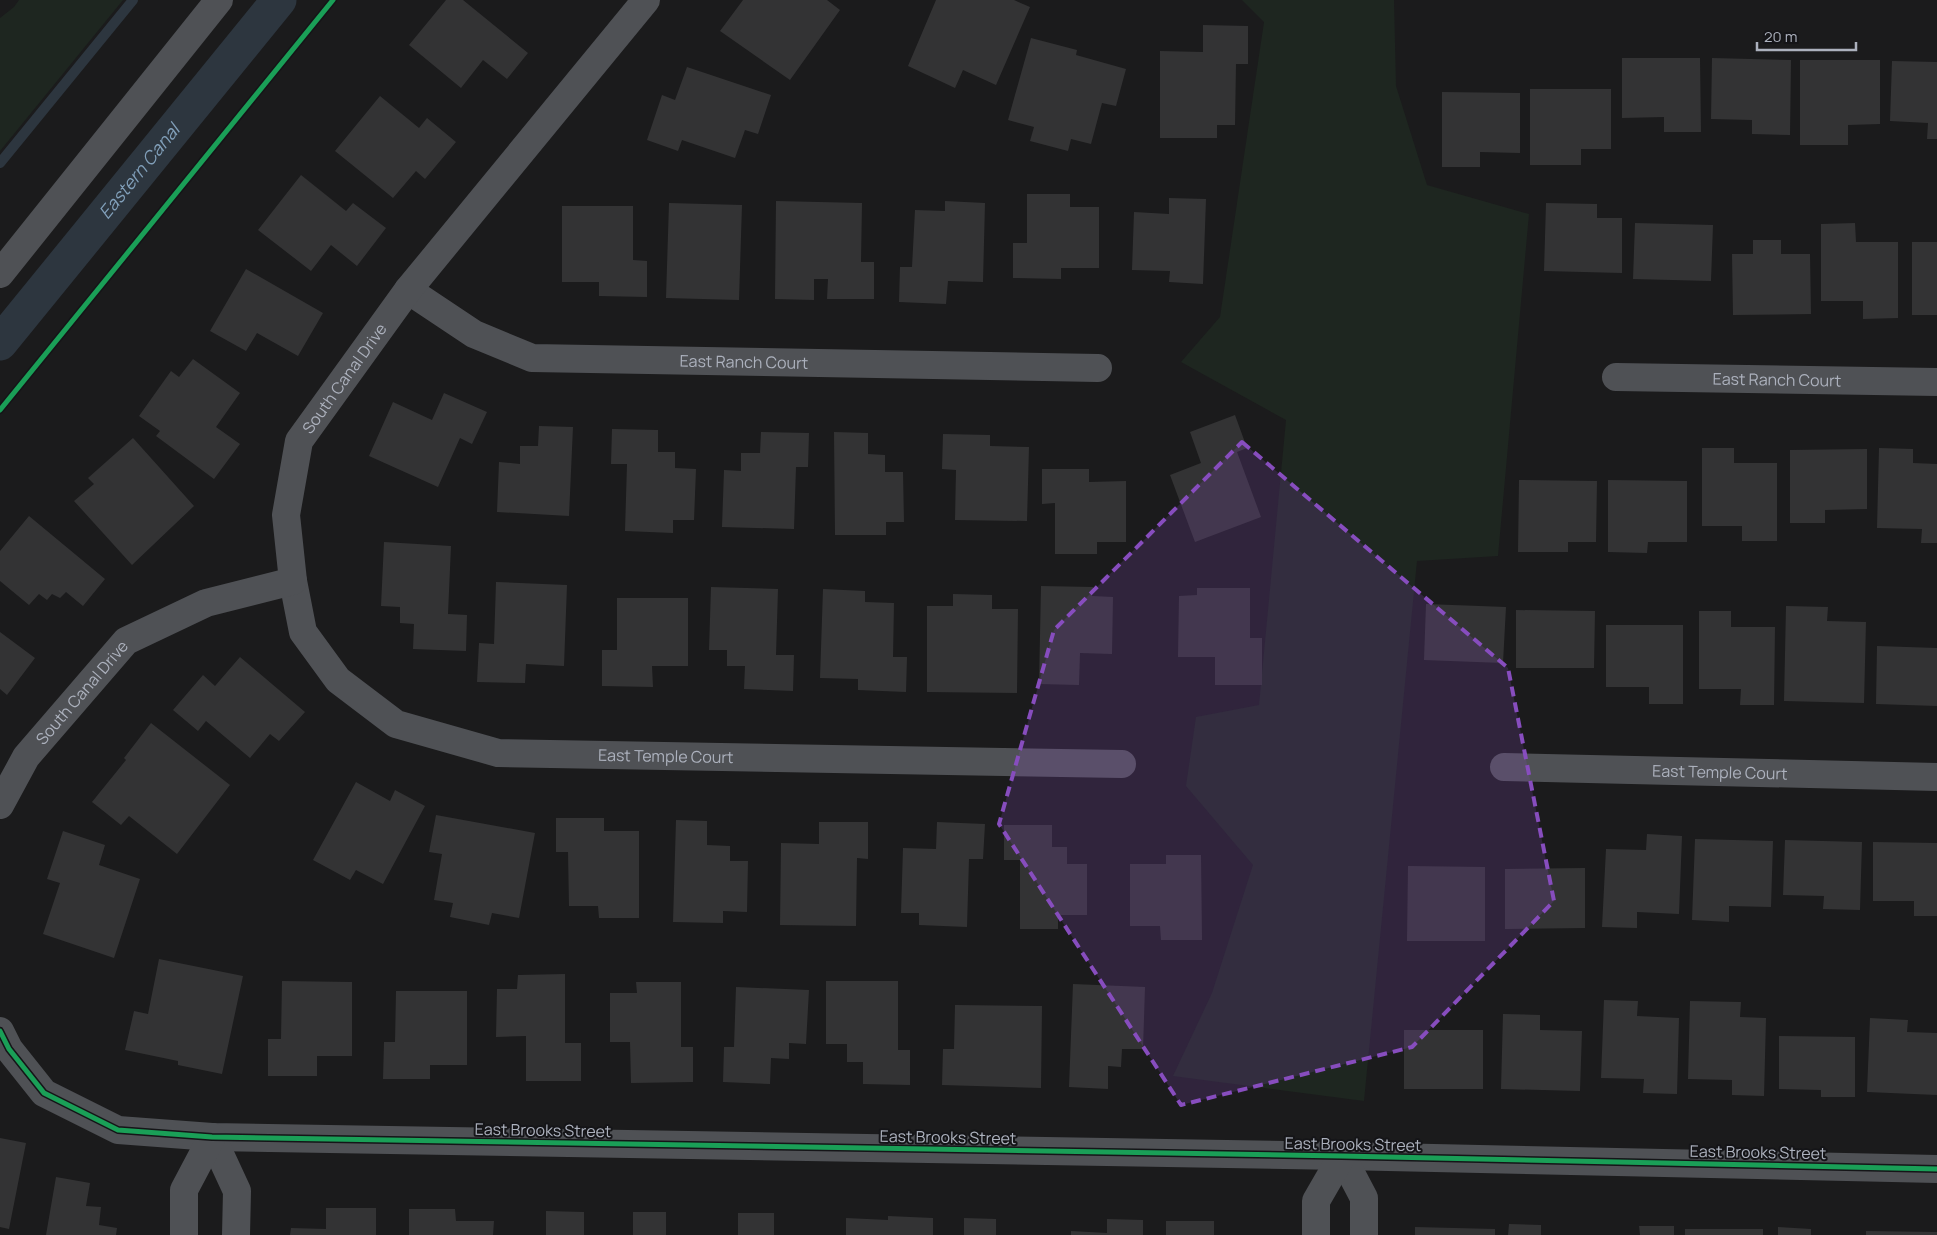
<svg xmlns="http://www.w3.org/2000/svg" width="1937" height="1235" viewBox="0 0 1937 1235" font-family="Manrope,sans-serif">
  <rect width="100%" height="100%" fill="#1b1b1c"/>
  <!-- green -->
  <path fill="#1e2620" d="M19 0H123L0 151V18L14 7Z
    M1242 0H1394L1396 86 1427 185 1529 214 1498 556 1417 561 1364 1101 1173 1076 1212 993 1253 865 1186 786 1196 717 1259 705 1286 420 1181 362 1220 317 1264 22Z"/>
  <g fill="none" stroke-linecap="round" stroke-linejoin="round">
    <!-- stream -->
    <path stroke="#2d363f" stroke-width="10" d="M0 163 133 0"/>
    <!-- canal -->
    <path stroke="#2d363f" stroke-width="35" id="s1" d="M0 343 279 0"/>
  </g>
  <!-- building -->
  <path fill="#333334" d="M446 0H463L528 53 507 79 483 60 461 88 409 45Z
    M743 0H827L840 10 790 80 720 31Z
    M936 0H1014L1030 7 996 85 963 70 955 88 908 66Z
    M1203 25 1248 26V64H1236L1235 125H1217V138H1160V51L1203 52Z
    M1031 38 1077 50 1076 55 1126 69 1116 106 1102 103 1091 144 1071 139 1068 151 1030 141 1034 127 1008 120Z
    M1622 58H1700L1701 132H1664V117L1622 118Z
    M1712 58 1791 60 1790 135 1752 134V120L1711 119Z
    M1800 60H1880V124L1848 125V145H1800Z
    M1892 61 1937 62V139H1927L1928 123 1890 121Z
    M687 67 771 95 758 134 745 130 735 158 682 140 678 151 647 140 662 95 675 100Z
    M1530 89H1611V149H1581V165H1530Z
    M1442 92 1520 93V153L1480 152V167H1442Z
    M380 96 419 128 427 118 456 142 425 179 416 171 393 198 335 151Z
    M301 175 346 211 353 203 386 228 357 266 331 245 311 271 258 230Z
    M1027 194H1070V207H1099V268H1061V279L1013 278V243H1027Z
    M1169 198 1206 199 1203 284 1169 282 1170 271 1132 270 1134 212 1169 214Z
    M776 201 862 203 861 262H874V299H827L828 279H814V300L775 299Z
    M945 201 985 203 983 282 948 281 946 304 899 302 900 267H912L915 210 945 211Z
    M669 203 742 205 739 300 666 298Z
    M1546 203 1597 204V218H1622V273L1544 271Z
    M562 206H633V260L647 261V297L599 296V282H562Z
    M1635 223 1713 225 1711 281 1633 279Z
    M1855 223 1856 242H1898V318L1863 319V301H1821V224Z
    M1753 240H1781V254H1810L1811 314 1733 315 1732 254H1753Z
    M1912 242H1937V315H1912Z
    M246 269 323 313 298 356 257 333 246 351 210 331Z
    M193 359 240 393 216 427 240 444 214 479 156 436 160 431 139 416 171 371 179 377Z
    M444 393 487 412 472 444 460 438 438 487 369 456 393 402 432 420Z
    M1235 415 1247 448 1237 452 1261 517 1195 542 1170 475 1201 463 1190 432Z
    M539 426 573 427 569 516 497 512 499 462 520 464V446H538Z
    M612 429 658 430V452H675V468L696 469 694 520H673V533L625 531 627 464H611Z
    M761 432 809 433 808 467H796L794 529 722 527 724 470 741 471V453H760Z
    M834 432 868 433V454L885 455V472H903L904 522H886V535H835Z
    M943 434 990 435V446L1029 447 1027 521 955 520 956 470 942 469Z
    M133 438 194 506 132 565 74 501 94 484 88 478Z
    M1702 448H1734V463H1777V541H1742V526H1702Z
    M1879 448 1913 449V463L1937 464V543H1921L1922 529 1877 528Z
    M1867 449V509L1825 510V523H1790V450Z
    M1042 469H1089V482L1126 481V542H1097V554H1055V503L1042 504Z
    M1519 480 1597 481 1596 542H1568V552H1518Z
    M1608 480 1687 481V542H1648L1647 553 1608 552Z
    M29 516 105 579 83 606 66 592 60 598 52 594 47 600 39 594 29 605 0 581V551Z
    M384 542 451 546 448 614 467 615 466 651 413 649 414 624 400 623V607L381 606Z
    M496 582 567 585 564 666 526 664 525 683 477 682 479 643 494 644Z
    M1041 586 1093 587 1092 596 1113 597 1112 654 1080 653 1079 685 1039 684Z
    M711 587 778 589 776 655H794L793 691 744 689 745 666H727V650H709Z
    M1197 588H1250V638H1262V685H1215V657H1178L1179 596 1197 595Z
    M823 589 865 591V602L894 603 893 657H907L906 692 858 690V679L820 678Z
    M953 594 992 595V609H1018L1017 693 927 692V606H953Z
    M617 598H688V666H652L653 687 602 686V650H617Z
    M1426 604 1506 607 1503 663 1424 660Z
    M1786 606 1828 607 1827 621 1866 622 1864 703 1784 701Z
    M1516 610 1595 611 1594 668H1516Z
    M1699 611H1731V627H1775L1774 705H1740L1741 689H1699Z
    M1606 625H1683V704H1649V687H1606Z
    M0 632 35 658 7 695 0 689Z
    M1877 646 1937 648V706L1876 704Z
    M240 657 305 712 279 741 270 734 250 758 206 721 198 731 173 710 203 675 215 686Z
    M151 723 230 785 177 854 129 816 121 825 92 802 126 760 124 758Z
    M356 782 390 801 395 790 425 806 383 884 356 870 350 880 313 860Z
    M436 815 535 833 519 918 492 913 489 925 450 917 453 903 434 900 442 854 429 852Z
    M556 818H604V831H639V918H599L598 906H569L568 852H556Z
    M676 820 707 821V845L730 846V861H748L747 912 723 911V923L673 922Z
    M819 822H868V859L857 858 856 926 780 925 781 843 819 844Z
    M937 822 985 824 983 859H969L967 927 919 925V913H901L903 848 936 849Z
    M1004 825H1052V847H1067V864H1087V915H1058V929H1020V860H1004Z
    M63 831 105 845 99 865 140 879 114 958 43 934 60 883 47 879Z
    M1647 834 1682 836 1679 914 1637 912V928L1602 927 1606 849 1646 850Z
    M1695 839 1773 841 1771 907 1729 906V922L1692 920Z
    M1785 840 1862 842 1860 910 1823 909 1824 896 1783 895Z
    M1873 842 1937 843V916H1914V901H1873Z
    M1166 855H1201L1202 940H1161L1160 926H1130V864H1166Z
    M1408 866 1485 867V941H1407Z
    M1585 868V928L1505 929V869Z
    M159 959 243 976 222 1074 178 1065V1061L125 1050 134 1011 148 1014Z
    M565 974V1043H581V1081H526V1036L496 1037 497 989H517L518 975Z
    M282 981 352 982V1056H317V1076H268V1039H281Z
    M826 981H898V1050H910V1085L863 1084V1062H847V1044H826Z
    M636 982H681V1047H693V1082L631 1083 630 1042H610V993H637Z
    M1073 984 1145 987 1143 1049H1122L1121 1067 1108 1066V1089L1069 1087Z
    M736 987 809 990 806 1044 789 1043V1059L771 1058 770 1084 723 1082 724 1047H734Z
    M396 991H467V1065H430V1079H383L384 1042H395Z
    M1604 1000 1638 1001 1637 1016 1679 1018 1677 1094 1643 1093 1644 1079 1601 1078Z
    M1690 1001 1741 1002 1740 1017 1766 1018 1764 1096 1732 1095V1080L1688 1079Z
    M955 1005 1042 1006 1041 1088 942 1085 943 1049H954Z
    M1503 1014 1540 1015V1030L1582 1031 1580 1091 1501 1089Z
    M1870 1018 1908 1020 1907 1032 1937 1033V1095L1867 1092Z
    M1404 1030H1483V1089H1404Z
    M1779 1036 1855 1037V1097H1821V1090L1779 1089Z
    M0 1138 26 1143 9 1229 0 1227Z
    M56 1177 90 1183 86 1206 101 1207 99 1225 117 1228 116 1235H46Z
    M326 1208H376V1235H290L291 1228 326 1229Z
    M409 1209H455L456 1221H494L493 1235H409Z
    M546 1211 584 1212V1235H546Z
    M633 1212H666V1235H633Z
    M738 1213H774V1235H738Z
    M888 1216 933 1218V1235H846V1218L888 1220Z
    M964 1218 996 1219V1235H964Z
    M1107 1219 1143 1220V1235H1071V1231L1107 1233Z
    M1166 1221H1214V1235H1166Z
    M1509 1224 1541 1225V1235H1508Z
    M1639 1226H1674V1235H1640Z
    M1415 1227 1495 1229V1235H1415Z
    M1778 1227 1811 1229V1235H1778Z
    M1685 1229H1763V1235H1685Z
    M1866 1231 1937 1232V1235H1866Z"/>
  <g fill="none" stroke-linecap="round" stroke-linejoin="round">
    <!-- minor -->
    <g stroke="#4f5155" stroke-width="28">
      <path d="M0 274 219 0"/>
      <path id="s2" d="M408 290 474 334 532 358 1098 368"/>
      <path id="s3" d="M1616 377 1937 382"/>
      <path id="s4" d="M293 581 303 632 338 680 396 724 498 753 1122 764"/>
      <path id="s5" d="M1504 767 1937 777"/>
      <path id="s6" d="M0 805 26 757 126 641 206 603 293 581 286 515 299 441 408 290 646 0"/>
      <path d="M0 1031 9 1049 44 1093 118 1130 212 1137 1342 1156 1937 1169"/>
      <path d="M212 1137 237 1191 236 1235"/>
      <path d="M1342 1156 1364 1198V1235"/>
      <path d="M184 1235V1190L212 1137"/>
      <path d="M1316 1235V1201L1342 1156"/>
    </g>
    <defs>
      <path id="cycleway" d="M0 410 333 0
        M0 1031 9 1049 44 1093 118 1130 212 1137 1342 1156 1937 1169"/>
    </defs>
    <!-- cycleway casing -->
    <use href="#cycleway" stroke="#151518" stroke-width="8"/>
    <!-- cycleway -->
    <use href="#cycleway" stroke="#1a9f57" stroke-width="5"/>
  </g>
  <!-- marked area -->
  <path fill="#874dbe" fill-opacity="0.2" stroke="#874dbe" stroke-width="4" stroke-dasharray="10 6" stroke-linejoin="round" d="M1242 442 1508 668 1554 901 1412 1047 1181 1105 999 824 1054 630Z"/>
  <g text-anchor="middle" stroke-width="4" stroke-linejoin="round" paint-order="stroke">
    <!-- street labels -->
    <g font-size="16" fill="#acb1bd" stroke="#151518">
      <text dy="6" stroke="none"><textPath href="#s2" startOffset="354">East Ranch Court</textPath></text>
      <text dy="6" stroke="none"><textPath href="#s6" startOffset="605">South Canal Drive</textPath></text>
      <text dy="6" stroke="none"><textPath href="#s3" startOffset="161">East Ranch Court</textPath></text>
      <text dy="6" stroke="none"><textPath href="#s6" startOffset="140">South Canal Drive</textPath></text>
      <text dy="6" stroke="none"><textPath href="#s4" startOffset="458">East Temple Court</textPath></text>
      <text dy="6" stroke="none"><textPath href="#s5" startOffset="216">East Temple Court</textPath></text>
      <text transform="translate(543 1130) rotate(1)" y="6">East Brooks Street</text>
      <text transform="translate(948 1137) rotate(1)" y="6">East Brooks Street</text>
      <text transform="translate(1353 1144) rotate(1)" y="6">East Brooks Street</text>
      <text transform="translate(1758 1152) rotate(1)" y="6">East Brooks Street</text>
    </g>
    <!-- water labels -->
    <g font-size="18" font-style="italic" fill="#819fb9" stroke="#151518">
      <text dy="6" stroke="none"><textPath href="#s1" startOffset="221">Eastern Canal</textPath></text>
    </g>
  </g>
  <!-- scale -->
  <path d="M1757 42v8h99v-8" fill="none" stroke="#acb1bd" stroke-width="2.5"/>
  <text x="1764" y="42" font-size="15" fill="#acb1bd" stroke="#151518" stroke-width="4" paint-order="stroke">20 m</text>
</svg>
